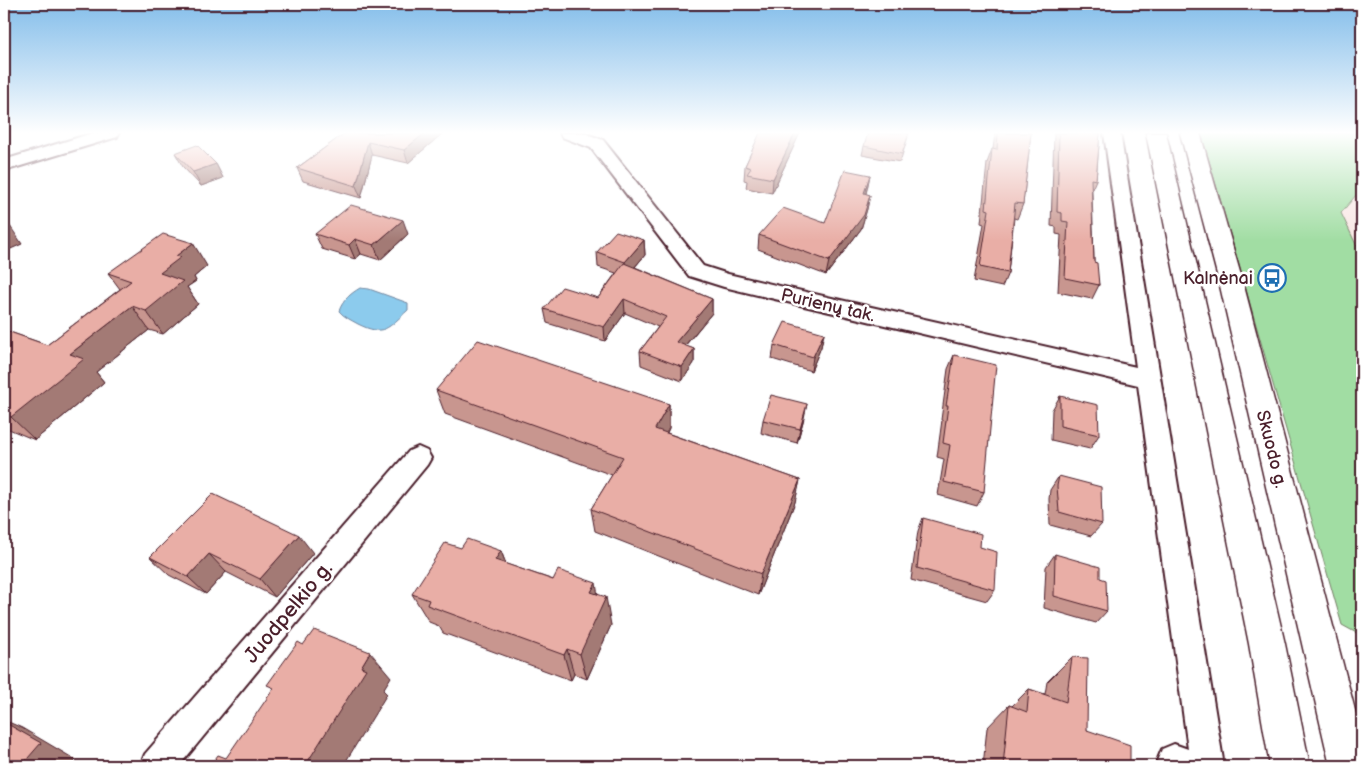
<svg xmlns="http://www.w3.org/2000/svg" width="1366" height="770" viewBox="0 0 1366 770" font-family="'Balsamiq Sans',sans-serif">
  <rect width="100%" height="100%" fill="#fff"/>
  <filter id="ink" filterUnits="userSpaceOnUse"><feTurbulence type="fractalNoise" baseFrequency=".02" numOctaves="2"/><feDisplacementMap in="SourceGraphic" scale="10" xChannelSelector="R" yChannelSelector="G"/><feConvolveMatrix kernelMatrix="1 2 1 2 8 2 1 2 1" color-interpolation-filters="sRGB"/></filter>
  <g filter="url(#ink)">
    <!-- built -->
    <path fill="#f8e7e4" d="M1362 188V257L1341 213Z"/>
    <!-- green -->
    <path fill="#a1dda3" stroke="#767e67" d="M1201 133H1362V188L1341 213 1362 257V636L1342 625Z"/>
    <!-- water -->
    <path fill="#8ccbed" stroke="#72869f" d="M360 288 369 289 408 303V310C388 328 384 337 358 324 351 320 344 317 339 311 343 300 350 294 360 288Z"/>
    <g fill="none" stroke-linecap="round" stroke-linejoin="round">
      <defs>
        <path id="minor" d="M93 133H119L117 137 4 171V160Z
          M560 133H584L603 140 703 266 728 274 858 304 1136 367 1104 133H1120L1224 766H1159L1157 761 1162 749 1174 744 1188 749 1138 385 724 287 689 276 591 148 562 137Z
          M418 447 427 451 431 458 427 465 179 766H140L145 754 409 451Z"/>
        <path id="primary" d="M1146 133H1166L1285 644 1310 766H1270L1249 644Z
          M1180 133H1200L1244 286 1362 737V766H1330L1220 286Z"/>
      </defs>
      <!-- minor casing -->
      <use href="#minor" stroke="#4a1f2b" stroke-width="4"/>
      <!-- primary casing -->
      <use href="#primary" stroke="#4a1f2b" stroke-width="3"/>
      <!-- minor -->
      <use href="#minor" fill="#fff" fill-rule="evenodd"/>
      <!-- primary -->
      <use href="#primary" fill="#fff" fill-rule="evenodd"/>
    </g>
    <!-- wall -->
    <path fill="#c8968f" stroke="#4a1f2b" d="M345 133H443L408 163 372 155 361 198 303 181 297 168Z
      M760 133H800L772 193 746 188 747 181 744 180 745 166Z
      M995 133H1031L1023 204 1017 219 1014 218 1008 273 1002 287 974 281 984 224 981 223 987 163 992 149H993Z
      M1054 133H1100L1096 180 1092 189 1094 262 1099 285 1092 299 1058 292 1061 235 1056 234V227L1051 226Z
      M908 137 900 162 862 155 864 146Z
      M175 153 216 164 223 178 201 186 183 167Z
      M870 175 866 194 870 195 867 209 861 229 826 275 758 249 759 235 825 223Z
      M315 234H408L380 260 361 254 355 259 322 249Z
      M644 240 645 255 635 267 712 299V313L685 346 694 349V363L682 381 641 365 640 351 658 327 625 313 605 341 547 323 544 309 598 298 616 273 598 267 597 252Z
      M207 266 194 277 196 281 187 287 198 304 163 334 149 330 96 372 104 382 35 440 4 427V330L47 345 120 289 108 273Z
      M824 333 821 347 811 371 772 359 774 345Z
      M954 355 984 492 977 506 938 495 944 459 937 457 942 420H941L948 369Z
      M436 390 669 404V428L667 433 800 480 795 502 758 595 595 531 591 509 612 475 445 414Z
      M1060 396 1099 435 1090 449 1051 440 1052 410Z
      M804 418 797 443 761 433 763 420Z
      M1059 476 1102 524 1091 536 1050 525 1049 499 1050 490Z
      M213 494 313 553 275 597 226 572 206 594 169 575 150 557Z
      M923 518 995 590 987 601 911 580 918 531Z
      M461 548 501 551 506 564 598 595 611 625 587 679 574 674 571 680 443 633 439 626 429 622 412 594Z
      M1055 554 1107 611 1096 623 1044 608 1046 567Z
      M1072 657 1087 730 1130 766H983L987 728 1009 705 1012 706 1029 689 1045 694 1047 682Z"/>
    <!-- shaded-wall -->
    <path fill="#a37a74" stroke="#4a1f2b" d="M425 133H443L408 163 404 150Z
      M795 133H800L772 193 773 179Z
      M368 142 372 155 361 198 356 186Z
      M216 164 223 178 201 186 193 172Z
      M870 175 867 189 861 208 864 193Z
      M870 195 867 209 861 229 826 275 829 261Z
      M4 217 22 244 4 252Z
      M403 220 408 234 380 260 374 245Z
      M355 239 361 254 355 259 349 245Z
      M644 240 645 255 626 277 625 262Z
      M193 243 207 266 194 277 196 281 187 287 198 304 163 334 146 311 160 273 176 256Z
      M624 299 625 313 605 341 604 327Z
      M712 299V313L676 356V342Z
      M132 306 149 330 96 372 104 382 35 440 11 417 70 354Z
      M824 333 821 347 811 371 813 357Z
      M694 349V363L682 381V367Z
      M669 404V428L656 452 655 429Z
      M807 404 804 418 797 443 800 429Z
      M800 480 795 502 758 595 761 574Z
      M299 535 313 553 275 597 260 579Z
      M501 551 512 580 495 560Z
      M209 554 226 572 206 594 188 577Z
      M596 583 600 609 606 597 611 625 587 679 580 654 591 592Z
      M567 649 574 674 571 680 564 655Z
      M370 652 391 677 383 690 387 694 343 766H305L361 667Z
      M4 720 22 728 76 760 70 766H21Z"/>
    <!-- building -->
    <path fill="#e9aea6" stroke="#4a1f2b" d="M345 133H425L404 150 368 142 356 186 297 168Z
      M760 133H795L773 179 747 174 751 168 745 166Z
      M868 133H909L902 154 864 146Z
      M998 133H1031L1023 204 1015 203 1008 273 980 267 989 210 986 209 992 149 997 150Z
      M1059 133H1100L1096 180 1091 179 1094 262 1097 263 1099 285 1065 278 1068 222 1062 221V213L1057 212Z
      M197 145 216 164 193 172 175 153Z
      M845 170 870 175 864 193 870 195 864 215 829 261 759 235 783 208 825 223Z
      M351 205 403 220 374 245 355 239 349 245 315 234Z
      M4 220 10 230 4 233Z
      M616 231 644 240 625 262 597 252Z
      M163 234 193 243 176 256 181 257 160 273 183 281 146 311 132 306 70 354 84 359 11 417 4 414V330L47 345 131 281 108 273Z
      M624 263 712 299 676 342 694 349 682 367 640 351 666 317 624 299 604 327 544 309 562 287 598 298Z
      M785 322 824 333 813 357 774 345Z
      M478 340 669 404 655 429 800 480 761 574 591 509 623 457 436 390Z
      M954 355 996 365 984 492 944 482 950 445 943 443 948 406H946Z
      M771 395 807 404 800 429 763 420Z
      M1060 396 1098 405 1099 435 1060 426Z
      M1059 476 1101 487 1102 524 1059 512 1057 486Z
      M213 494 299 535 260 579 209 554 188 577 150 557Z
      M923 518 981 534 980 547 997 552 995 590 917 568Z
      M467 539 501 551 495 560 553 580 558 570 596 583 591 592 606 597 580 654 567 649 564 655 427 605 429 600 412 594 445 543 461 548Z
      M1055 554 1100 567V578L1106 580 1107 611 1054 596Z
      M314 630 370 652 361 667 366 669 305 766H210L218 755 226 758 274 688 267 685 298 642 303 645Z
      M1072 657 1088 658 1087 730 1130 745V766H1003L1009 705 1027 712 1029 689 1066 702Z
      M4 722 41 743 21 766H4Z"/>
  </g>
  <!-- sky -->
  <linearGradient id="sky" x2="0" y2="1"><stop stop-color="#83bdea"/><stop offset="0.55" stop-color="#fff"/><stop offset="1" stop-color="#fff" stop-opacity="0"/></linearGradient>
  <rect width="1366" height="241" fill="url(#sky)"/>
  <!-- icons -->
  <defs>
    <symbol id="bus-ring" viewBox="-11 -11 22 22"><circle r="9.5" fill="#fff" stroke="#1f6fb2" stroke-width="1.5"/><path d="M-5-6H5V4H4V6H2V4H-2V6H-4V4H-5ZM-3.5-4V0h7V-4ZM-3.5 1.2v1.5H-2V1.2ZM2 1.2v1.5H3.5V1.2Z" fill="#1f6fb2"/></symbol>
  </defs>
  <g fill-rule="evenodd">
    <use href="#bus-ring" x="1256" y="262" width="32" height="32"/>
  </g>
  <g text-anchor="middle" stroke-width="5" stroke-linejoin="round" paint-order="stroke">
    <!-- poi labels -->
    <g font-size="18" fill="#4a1f2b" stroke="#fff" text-anchor="end">
      <text x="1253" y="284">Kalnėnai</text>
    </g>
    <!-- street labels -->
    <g font-size="18" fill="#4a1f2b" stroke="#fff">
      <text transform="translate(828 305) rotate(13)" y="6">Purienų tak.</text>
      <text transform="translate(1272 449) rotate(76)" y="6">Skuodo g.</text>
    </g>
    <!-- near-street labels -->
    <g font-size="21" fill="#4a1f2b" stroke="#fff">
      <text transform="translate(288 612) rotate(-50)" y="7">Juodpelkio g.</text>
    </g>
  </g>
  <!-- margin -->
  <rect width="1366" height="770" fill="none" stroke="#fff" stroke-width="20"/>
  <rect x="10" y="10" width="1346" height="750" fill="none" stroke="#4a1f2b" stroke-width="2" filter="url(#ink)"/>
</svg>
